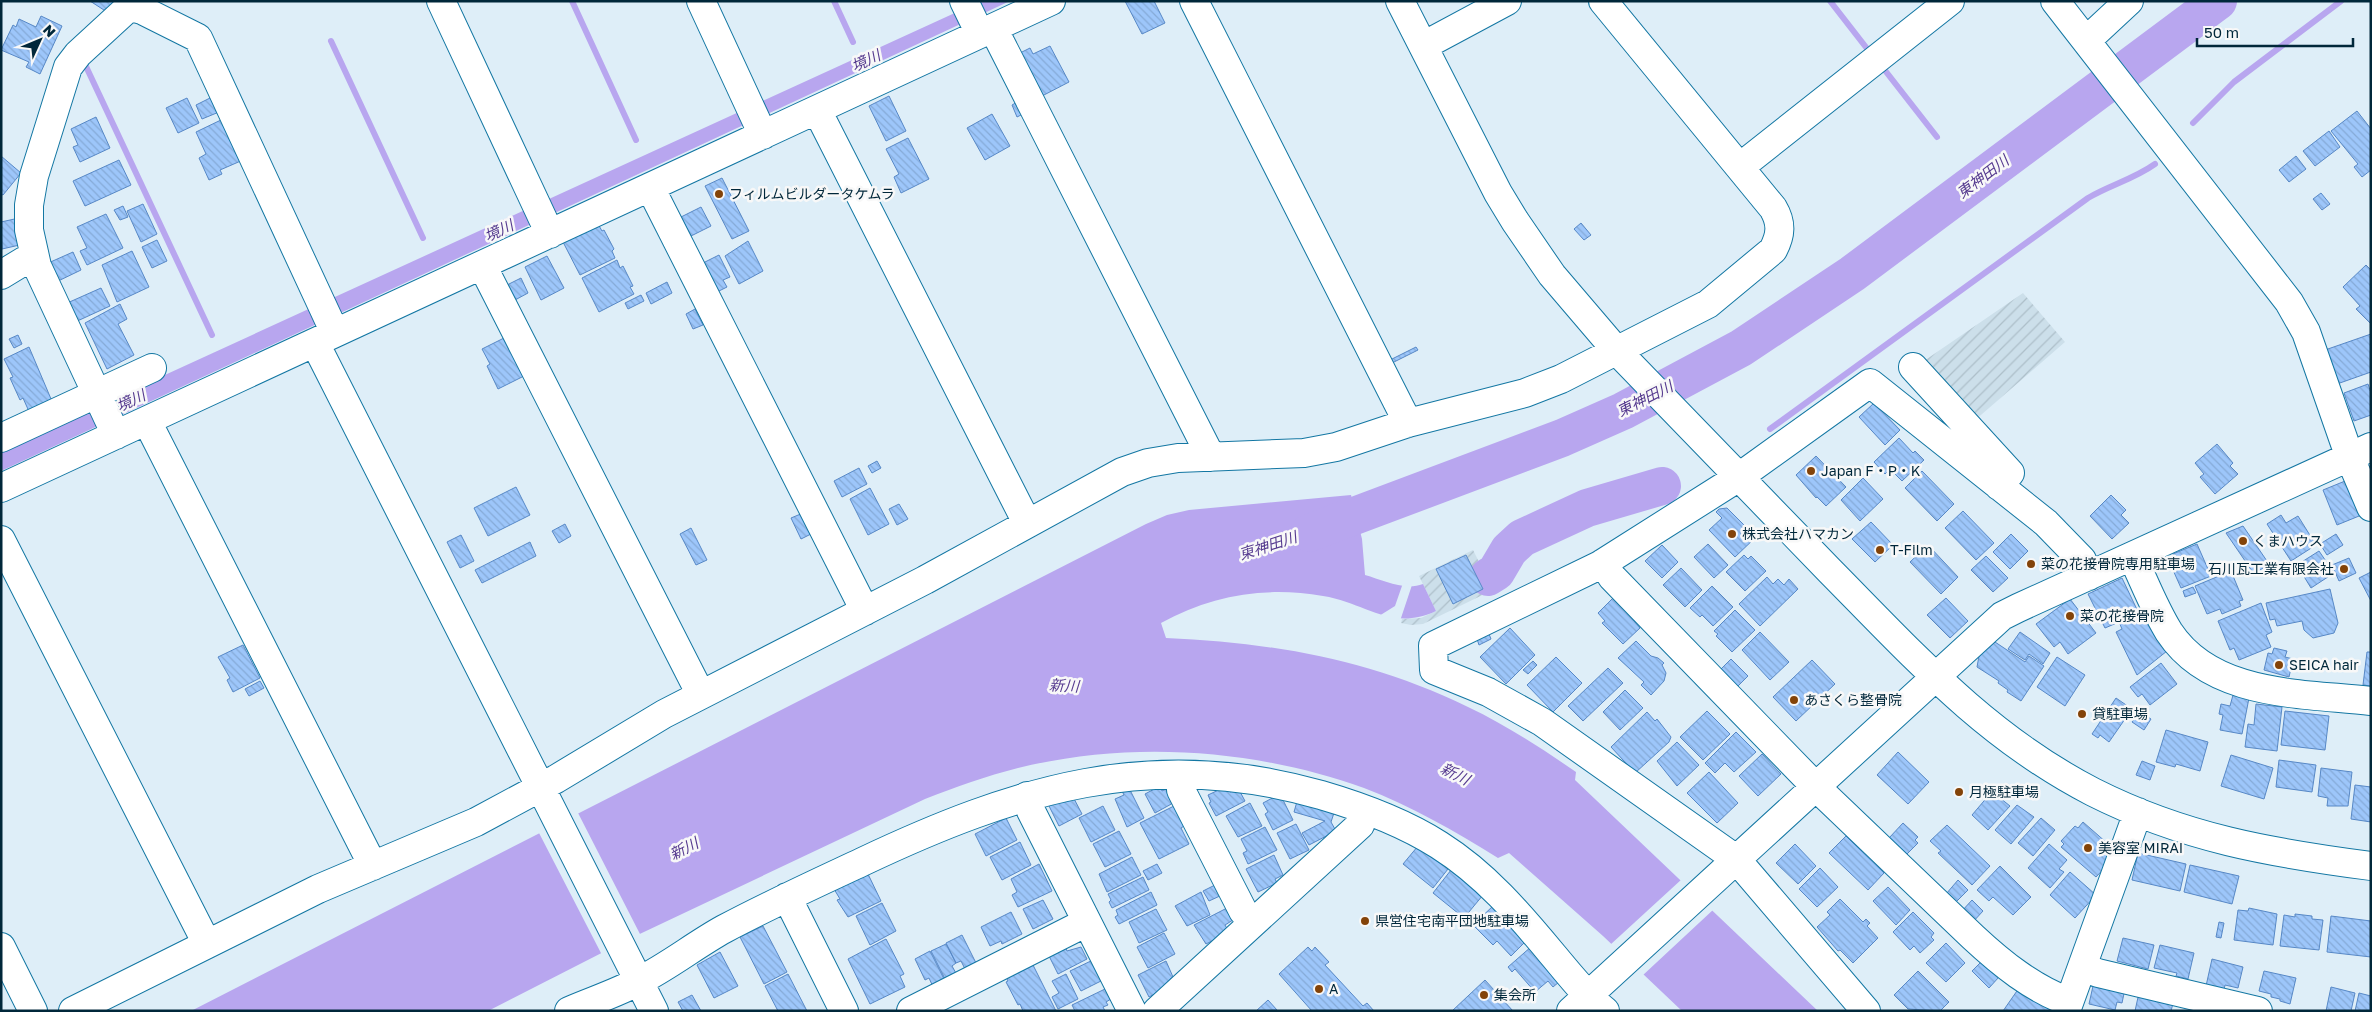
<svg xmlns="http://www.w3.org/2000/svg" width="2372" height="1012" viewBox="0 0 2372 1012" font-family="'Golos Text','Noto Sans JP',sans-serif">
  <defs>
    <pattern id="industrial-furrows" width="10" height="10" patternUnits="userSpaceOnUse" patternTransform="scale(1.25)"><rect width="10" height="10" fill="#ccdfea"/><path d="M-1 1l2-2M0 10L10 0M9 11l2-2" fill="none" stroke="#adbfc9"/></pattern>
    <pattern id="building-back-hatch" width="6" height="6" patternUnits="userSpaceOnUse" patternTransform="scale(1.25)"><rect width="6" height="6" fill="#9dc6fa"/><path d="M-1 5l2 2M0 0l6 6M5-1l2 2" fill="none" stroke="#85aad7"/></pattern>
  </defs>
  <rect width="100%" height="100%" fill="#deeef8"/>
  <!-- industrial -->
  <path fill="url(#industrial-furrows)" d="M2023 293 2065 342 1974 421 1921 363Z
    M1473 550 1490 584 1496 581 1499 587 1423 624 1411 625 1401 623 1402 619 1421 618 1436 611 1419 576Z"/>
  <!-- water -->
  <path fill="#b8a6ef" d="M981 1H1010L1 471V450Z
    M1351 495 1362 539 1365 575C1383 580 1404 591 1423 584L1436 611C1391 632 1367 603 1323 596 1266 586 1211 595 1161 623L1166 638C1275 643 1369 659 1468 707 1506 725 1541 748 1576 772L1575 780 1818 1011H1682L1603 936 1509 853 1498 858C1455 831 1411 806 1364 788 1255 749 1131 740 1018 768 986 776 956 787 925 799L627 940 488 1011H191L1146 524 1167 515 1189 510Z"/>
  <!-- pier -->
  <path fill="#deeef8" d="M1403 583 1412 585 1400 621 1379 616 1395 606Z
    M577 811 641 936 602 955 538 831Z
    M1682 879 1714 909 1642 976 1610 945Z"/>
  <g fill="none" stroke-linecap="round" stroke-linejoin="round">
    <!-- stream -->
    <path stroke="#b8a6ef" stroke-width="6" d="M572 1 636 140
      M834 1 853 42
      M1830 1 1872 55
      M331 41 423 238
      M83 60 212 335
      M1880 64 1937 137
      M2193 123 2234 82 2341 1
      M1770 429 2088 198C2110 185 2134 179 2155 164"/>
    <!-- river -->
    <path stroke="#b8a6ef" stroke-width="38" d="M1309 533 1562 438 1623 411 1741 348 1852 274 2218 1
      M1488 577 1496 572 1509 550 1522 538 1587 508 1662 486"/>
  </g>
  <!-- building -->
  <path fill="url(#building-back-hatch)" stroke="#5788c6" d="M90 1H114L107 12Z
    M1125 1H1154L1165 23 1142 34Z
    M41 16 62 26 40 74 26 67 29 62 1 50 13 25 16 27 19 19 36 27Z
    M1050 46 1069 82 1042 96 1020 53 1030 48 1033 54Z
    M889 96 906 131 886 141 869 106Z
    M212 97 219 112 202 119 196 105Z
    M187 98 199 123 178 133 166 108Z
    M1019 101 1025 113 1017 117 1012 105Z
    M2357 111 2371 129V170L2362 177 2354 167 2358 164 2331 131Z
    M992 114 1010 146 985 160 967 128Z
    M96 117 110 148 80 162 73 147 78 145 71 129Z
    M223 119 243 160 220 170 222 174 209 180 199 158 206 154 196 132Z
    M2329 131 2340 147 2315 166 2303 151Z
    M908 138 929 179 901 193 894 177 899 174 886 149Z
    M1 156 21 173 3 195 1 194Z
    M2296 156 2306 169 2289 182 2279 170Z
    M119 160 131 185 85 206 73 181Z
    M722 178 749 231 732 239 705 186Z
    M2321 193 2330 204 2322 210 2313 199Z
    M143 204 157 234 141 242 127 211Z
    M123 206 128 217 120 220 114 210Z
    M701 207 711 226 691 236 681 217Z
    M106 214 123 248 87 265 80 251 87 248 77 227Z
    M19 218 24 244 2 249 1 222Z
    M1581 223 1591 235 1584 240 1574 229Z
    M598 224 602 231 604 230 614 249 612 251 615 258 580 275 563 242Z
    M157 240 167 261 152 268 142 247Z
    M748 241 763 271 739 284 725 256Z
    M132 251 149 287 117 302 102 265Z
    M73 252 81 270 54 283 46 264Z
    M719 255 730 277 723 280 727 287 713 294 699 265Z
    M547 256 564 288 541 300 525 267Z
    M617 260 620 268 623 266 633 286 630 287 634 294 599 312 582 278Z
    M2366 265 2371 270V324L2356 309 2360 306 2343 287Z
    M521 278 528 293 515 300 507 285Z
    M667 282 672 293 651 304 646 293Z
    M101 288 110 306 73 323 65 304Z
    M641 295 644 301 628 309 625 303Z
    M120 304 127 319 118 324 134 355 107 369 85 323Z
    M695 309 703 325 693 329 686 314Z
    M2371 334V372L2337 384 2325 350Z
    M18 335 22 344 14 348 9 339Z
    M504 338 526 375 498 389 487 366 490 364 482 349Z
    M29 347 54 406 31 416 23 398 20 400 10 378 13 377 4 359Z
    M1416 347 1418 350 1392 363 1390 360Z
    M2368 384 2371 393V415L2354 421 2344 393Z
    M1874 403 1900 430 1885 445 1859 417Z
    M1899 438 1913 453 1915 451 1924 460 1902 481 1890 469 1885 474 1874 462Z
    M2217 444 2233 463 2230 466 2238 474 2215 494 2200 477 2204 474 2195 463Z
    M1816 456 1846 487 1826 506 1817 497 1816 498 1796 475Z
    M877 461 881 468 872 473 868 466Z
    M859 468 867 484 842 497 834 481Z
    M1922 471 1954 504 1937 521 1905 488Z
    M1863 478 1883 499 1860 521 1841 500Z
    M2350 479 2364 514 2337 525 2323 490Z
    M516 487 530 515 488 536 474 508Z
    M870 488 889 524 868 535 850 499Z
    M2111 495 2126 510 2121 515 2129 523 2112 539 2090 516Z
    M899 504 908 519 897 525 889 509Z
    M1727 508 1756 537 1735 557 1709 530 1722 518 1716 512 1719 509Z
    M1963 511 1994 543 1976 560 1945 528Z
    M803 513 813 533 801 539 791 518Z
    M2281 515 2286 523 2298 516 2316 545 2291 561 2267 524Z
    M1871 522 1893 545 1875 562 1852 539Z
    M565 524 571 536 559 543 552 531Z
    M2243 526 2269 564 2254 574 2226 533Z
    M691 528 707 560 696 565 680 534Z
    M2011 534 2028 551 2010 569 1993 552Z
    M2336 534 2343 545 2327 555 2320 544Z
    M461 535 474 561 460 568 447 542Z
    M530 542 536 556 482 583 475 570Z
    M1708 544 1728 565 1714 578 1694 557Z
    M2197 544 2211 576 2181 588 2173 570 2178 568 2173 554Z
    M1662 545 1678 562 1662 578 1645 561Z
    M1928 545 1958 577 1941 594 1910 562Z
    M2319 551 2334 573 2311 588 2297 565Z
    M1466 555 1483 589 1453 604 1436 569Z
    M1744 555 1748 559 1751 556 1766 571 1745 591 1726 572Z
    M1986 556 2008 578 1993 592 1971 570Z
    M2349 558 2356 573 2339 581 2332 565Z
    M1681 568 1702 590 1685 607 1663 585Z
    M2231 571 2243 600 2239 601 2241 606 2222 614 2220 609 2207 614 2195 586Z
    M2371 572V601L2359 578Z
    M1767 577 1773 584 1778 579 1784 585 1789 579 1798 589 1760 626 1739 604Z
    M2122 578 2142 620 2151 616 2167 651 2137 675 2116 632 2122 629 2119 622 2105 628 2088 594Z
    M1712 586 1733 607 1713 626 1702 615 1700 617 1690 608Z
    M2193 587 2196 593 2185 597 2183 591Z
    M2330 589 2338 623 2334 633 2313 638 2304 630 2302 621 2277 626 2275 619 2270 620 2266 603Z
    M1614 597 1640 628 1623 644 1602 623 1605 621 1598 613Z
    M1946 598 1968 621 1950 638 1927 615Z
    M2070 599 2096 633 2068 654 2060 642 2054 647 2036 624Z
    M2261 603 2272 632 2266 635 2271 647 2239 660 2234 648 2230 650 2218 621Z
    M1735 610 1755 630 1732 652 1716 636 1718 634 1714 631Z
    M1510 628 1535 655 1506 684 1480 657Z
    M1760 632 1789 662 1770 680 1742 650Z
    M2020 632 2050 653 2043 664 2029 654 2025 660 2008 649Z
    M1489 634 1491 639 1479 645 1477 639Z
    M1636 641 1651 656 1658 658 1664 663 1662 665 1666 673 1664 681 1651 695 1641 685 1644 682 1618 658Z
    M1995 642 2025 662 2029 656 2044 666 2021 701 2007 692 2008 690 1998 683 1999 681 1977 667 1979 656 1985 647Z
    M243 645 260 678 233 692 227 680 230 678 218 657Z
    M2274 648 2287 651 2285 657 2293 659 2289 677 2264 670 2268 653 2272 654Z
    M2367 652H2371V686L2363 685Z
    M1556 657 1582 683 1553 712 1527 685Z
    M2057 657 2085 675 2065 706 2037 687Z
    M1731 659 1748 676 1735 689 1718 672Z
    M1812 660 1835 684 1796 721 1773 697Z
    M1533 661 1537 665 1528 674 1523 670Z
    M2161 663 2177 684 2150 705 2142 694 2138 697 2130 687Z
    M1608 668 1623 683 1583 721 1568 706Z
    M260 681 264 688 249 696 245 689Z
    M1625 690 1643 708 1620 730 1603 712Z
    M2233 695 2249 698 2242 734 2220 730 2223 715 2219 714 2221 704 2230 706Z
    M2116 698 2132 709 2109 742 2100 735 2098 738 2092 734Z
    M2256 704 2282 707 2277 751 2245 747 2248 724 2254 725Z
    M2135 708 2151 719 2144 730 2132 722 2136 717 2132 714Z
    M1707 711 1730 734 1703 760 1680 737Z
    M2285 711 2329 716 2325 750 2281 745Z
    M1647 712 1655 721 1657 719 1671 737 1669 742 1635 773 1611 747Z
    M2166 730 2208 742 2200 771 2176 764 2175 767 2156 762Z
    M1736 732 1756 752 1734 772 1725 763 1715 773 1705 763Z
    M1677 742 1699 765 1677 786 1657 761Z
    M1898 752 1929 782 1908 804 1877 775Z
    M1762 754 1781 774 1758 796 1739 776Z
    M2231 755 2273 768 2264 799 2221 786Z
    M2279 760 2316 765 2312 792 2276 787Z
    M2142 761 2155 766 2150 780 2136 775Z
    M2321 768 2352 772 2348 806H2327L2328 798 2318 796Z
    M1709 772 1738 803 1717 823 1687 793Z
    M2355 785 2371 787V822L2351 819Z
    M1160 786 1162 791 1168 788 1175 802 1155 813 1145 794Z
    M1227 786 1230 792 1238 788 1245 801 1216 816 1209 803 1211 802 1208 795Z
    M1129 788 1144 818 1127 827 1115 799 1124 795 1122 791Z
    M1995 788 2003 794 2000 798 2010 806 1988 830 1972 815Z
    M1071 793 1082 814 1059 826 1048 804Z
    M1280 794 1293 820 1273 830 1265 814 1268 812 1263 803Z
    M1298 798 1335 810 1331 822 1336 831 1309 845 1302 833 1325 821 1294 812Z
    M1250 803 1262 826 1238 837 1226 816Z
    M2017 805 2034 817 2011 844 1995 830Z
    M1103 806 1115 830 1091 842 1079 818Z
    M1174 806 1184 826 1181 828 1189 844 1159 859 1140 823Z
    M1006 818 1017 840 986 856 975 834Z
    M2041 818 2055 830 2033 856 2018 843Z
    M2083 822 2115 850 2112 860 2096 877 2061 847 2064 844 2061 841 2075 826 2078 828Z
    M1903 823 1918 837 1915 840 1918 843 1906 855 1889 838Z
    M1296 824 1309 850 1290 859 1277 833Z
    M1947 825 1990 866 1972 885 1938 853 1941 851 1930 841Z
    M1265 827 1277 850 1248 864 1243 853 1247 851 1241 839Z
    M1119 831 1131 854 1105 867 1093 844Z
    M1846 836 1884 873 1868 890 1829 853Z
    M1020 842 1031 865 1002 880 990 857Z
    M1795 844 1816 866 1798 884 1776 863Z
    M2049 844 2067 860 2059 869 2064 872 2050 888 2028 868Z
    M1418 846 1448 869 1433 888 1403 864Z
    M2138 853 2186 864 2180 891 2132 880Z
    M1274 855 1283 875 1275 879 1277 883 1258 892 1246 869Z
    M1132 857 1141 875 1107 892 1099 874Z
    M1039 864 1052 891 1018 907 1012 895 1017 892 1011 879Z
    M1157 864 1162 873 1148 880 1143 871Z
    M2190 865 2239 876 2232 904 2184 892Z
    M2000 866 2031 897 2013 915 1993 897 1989 901 1977 890Z
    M1820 868 1838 887 1817 907 1799 889Z
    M1451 870 1483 895 1464 918 1433 893Z
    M867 872 881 901 848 917 837 900 840 899 834 889Z
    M2070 872 2096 895 2075 918 2050 895Z
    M1143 877 1149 890 1112 908 1109 902 1111 900 1108 894Z
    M1958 880 1968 890 1955 903 1946 894Z
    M1217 884 1222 895 1209 901 1203 891Z
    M1888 887 1910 910 1896 925 1873 901Z
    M1151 892 1157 905 1119 924 1115 917 1118 915 1116 910Z
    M1201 892 1210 915 1187 926 1175 906Z
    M1840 899 1863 922 1866 919 1870 923 1867 926 1878 938 1853 963 1840 950 1838 951 1817 927 1830 915 1827 912Z
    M1043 900 1053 919 1033 929 1023 909Z
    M1972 900 1983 911 1972 923 1961 912Z
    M882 903 896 931 870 945 856 916Z
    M1494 905 1527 940 1511 956 1497 941 1493 945 1473 925Z
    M1227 908 1233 920 1225 925 1229 932 1206 944 1194 925Z
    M2249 908 2277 914 2273 945 2234 940 2238 910 2248 911Z
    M1156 909 1167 930 1139 943 1129 922Z
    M1011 912 1022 934 1002 944 1001 941 990 946 981 927Z
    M1913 912 1934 933 1931 937 1934 940 1920 953 1914 946 1910 950 1893 932Z
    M2295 914 2312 916V919L2323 920 2319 950 2280 946 2284 915 2295 917Z
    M2331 916 2371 921V957L2327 952Z
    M2219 922 2224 923 2221 938 2216 937Z
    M763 926 787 972 764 984 740 937Z
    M1164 933 1175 954 1148 968 1137 947Z
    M962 935 978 967 967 973 961 961 956 963 946 943Z
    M2123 938 2154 945 2148 969 2117 961Z
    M886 939 904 974 900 976 905 987 870 1004 848 959Z
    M1946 943 1965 963 1946 982 1926 963Z
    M946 944 956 963 952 966 957 975 946 981 931 951Z
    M2160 945 2194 953 2188 979 2176 976 2177 973 2154 968Z
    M1065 946 1067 951 1081 947 1087 959 1058 974 1048 954Z
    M1532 946 1559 982 1553 987 1548 981 1535 992 1515 969 1512 972 1508 967Z
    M1308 947 1312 951 1315 947 1329 962 1325 965 1363 1006 1367 1003 1374 1011H1312L1279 974Z
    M930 951 946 983 934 989 929 978 925 980 915 959Z
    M720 952 738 986 714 998 697 965Z
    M1095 959 1103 980 1081 991 1070 971Z
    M2212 959 2243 967 2238 988 2225 985 2224 990 2206 986Z
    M1983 960 1999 977 1989 988 1972 971Z
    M1166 961 1173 977 1170 979 1171 982 1164 986 1165 988 1149 997 1138 975Z
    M1032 963 1056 1011H1023L1020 1004 1018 1005 1006 982 1008 981 1006 977Z
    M1918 971 1949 1002 1940 1011 1908 1009 1894 995Z
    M2264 971 2296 978 2290 1004 2280 1001V999L2271 997V994L2259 991Z
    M788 974 807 1011H778L765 986Z
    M1066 974 1078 999 1058 1009 1052 997 1059 993 1052 981Z
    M2095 977 2126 984 2122 1003 2117 1002 2115 1010 2089 1004Z
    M1485 980 1513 1011H1452Z
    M2331 987 2355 993 2351 1011H2326Z
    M2019 988 2050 1010 2049 1011H2003Z
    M2140 988 2175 996 2171 1011H2135Z
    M1105 989 1111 999 1106 1002 1108 1005 1103 1007 1105 1011H1075L1072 1005Z
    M2359 993 2371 996V1011H2355Z
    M692 995 701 1011H683L678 1002Z
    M1268 1000 1277 1010 1256 1011Z"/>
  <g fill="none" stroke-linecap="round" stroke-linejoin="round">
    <defs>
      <path id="minor" d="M441 1 550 234
        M701 1 763 135
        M964 1 980 34
        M1194 1 1408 423
        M1400 1 1498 193 1515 221 1552 275 1616 350C1687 424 1759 497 1830 571 1913 655 1986 737 2093 792 2184 838 2271 853 2371 866
        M2055 1 2289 302 2306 332 2350 458 2371 507
        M993 28 1211 457
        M2086 41 2129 1
        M1423 46 1507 1
        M817 110 1027 523
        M1740 167 1950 1
        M650 187 865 611
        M482 265 701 695
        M1 275 24 261 35 258
        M315 343 654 1011
        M1913 367 2010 473 1999 486
        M147 421 373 866
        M116 435 37 266 29 230V205L34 176 68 67 78 54 127 9 135 8 142 10 198 38 335 333
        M1 438 152 368
        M1 488 1051 1
        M1 540 207 944
        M2132 556C2144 581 2154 608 2169 632 2212 697 2301 693 2371 701
        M1603 563 1612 577 1815 786 1973 937C2002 964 2032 988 2069 1002
        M1182 775 1181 790 1243 911 1253 923
        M1027 796 1031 811 1132 1011
        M787 897 844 1011
        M1 947 33 1011
        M2082 967 2098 973 2258 1011
        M73 1011 318 889 476 822 556 779 664 714 925 580 1122 472 1148 463 1178 458 1304 453 1336 447 1408 423 1525 393 1561 379 1708 304 1773 250C1781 235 1782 223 1773 208L1603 1
        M569 1011C592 1001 617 993 639 981 669 966 695 945 724 929 769 905 815 884 862 862 1014 790 1152 746 1321 795 1362 807 1403 822 1439 845 1485 874 1519 914 1553 955 1569 974 1585 995 1605 1011
        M911 1011 1087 922
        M1157 1011 1360 825 1365 810
        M1571 1011 2002 616 2018 608 2371 447
        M1866 1011 1736 859 1542 722 1488 692 1434 670 1433 646 1600 565 1739 477 1870 383 2046 523 2082 560 2089 576
        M2066 1011 2138 812"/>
    </defs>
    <!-- minor casing -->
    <use href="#minor" stroke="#1377a3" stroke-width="30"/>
    <!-- minor -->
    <use href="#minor" stroke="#fff" stroke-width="28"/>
  </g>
  <!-- markers -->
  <g fill="#834309" stroke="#f8f8f8" stroke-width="2">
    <circle cx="719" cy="194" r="5"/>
    <circle cx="1811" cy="471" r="5"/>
    <circle cx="1732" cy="534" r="5"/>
    <circle cx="2243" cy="541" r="5"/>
    <circle cx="1880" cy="550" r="5"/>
    <circle cx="2031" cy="564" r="5"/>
    <circle cx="2344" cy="569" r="5"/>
    <circle cx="2070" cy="616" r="5"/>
    <circle cx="2279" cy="665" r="5"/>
    <circle cx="1794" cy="700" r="5"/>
    <circle cx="2082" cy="714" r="5"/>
    <circle cx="1959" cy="792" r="5"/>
    <circle cx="2088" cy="848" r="5"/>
    <circle cx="1365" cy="921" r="5"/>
    <circle cx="1319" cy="989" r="5"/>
    <circle cx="1484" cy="995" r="5"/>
  </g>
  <g text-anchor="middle" stroke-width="5" stroke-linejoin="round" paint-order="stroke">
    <!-- poi labels -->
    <g font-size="14" fill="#00273a" stroke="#f8f8f8" text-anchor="start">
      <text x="729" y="199">フィルムビルダータケムラ</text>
      <text x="1821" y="476">Japan F・P・K</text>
      <text x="1742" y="539">株式会社ハマカン</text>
      <text x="2253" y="546">くまハウス</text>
      <text x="1890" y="555">T-Film</text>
      <text x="2041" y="569">菜の花接骨院専用駐車場</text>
      <text x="2334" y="574" text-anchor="end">石川瓦工業有限会社</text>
      <text x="2080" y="621">菜の花接骨院</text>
      <text x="2289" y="670">SEICA hair</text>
      <text x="1804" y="705">あさくら整骨院</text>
      <text x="2092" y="719">貸駐車場</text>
      <text x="1969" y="797">月極駐車場</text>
      <text x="2098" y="853">美容室 MIRAI</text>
      <text x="1375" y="926">県営住宅南平団地駐車場</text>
      <text x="1329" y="994">A</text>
      <text x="1494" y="1000">集会所</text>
    </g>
    <!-- water labels -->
    <g font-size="15" font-style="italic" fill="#553a8f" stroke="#f8f8f8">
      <text transform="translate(866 61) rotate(-25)" y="5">境川</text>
      <text transform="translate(1983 177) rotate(-37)" y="5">東神田川</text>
      <text transform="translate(499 231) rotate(-25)" y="5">境川</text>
      <text transform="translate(1645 399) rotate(-27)" y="5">東神田川</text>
      <text transform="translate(131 401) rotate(-25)" y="5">境川</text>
      <text transform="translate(1268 546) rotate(-18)" y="5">東神田川</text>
      <text transform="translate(1064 686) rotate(3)" y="5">新川</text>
      <text transform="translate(1455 774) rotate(27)" y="5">新川</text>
      <text transform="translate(684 849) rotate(-27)" y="5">新川</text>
    </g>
  </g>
  <!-- border -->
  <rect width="2372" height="1012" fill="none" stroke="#00273a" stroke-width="5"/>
  <!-- north arrow -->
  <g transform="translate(40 40) rotate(46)" stroke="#f8f8f8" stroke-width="4" paint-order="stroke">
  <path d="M0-4L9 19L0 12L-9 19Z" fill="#00273a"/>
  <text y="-8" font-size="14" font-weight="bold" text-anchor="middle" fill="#00273a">N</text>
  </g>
  <!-- scale -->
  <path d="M2197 38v8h156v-8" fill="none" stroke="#00273a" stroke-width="2.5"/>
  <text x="2204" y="38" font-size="15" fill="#00273a" stroke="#f8f8f8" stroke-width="4" paint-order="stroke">50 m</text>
</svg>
